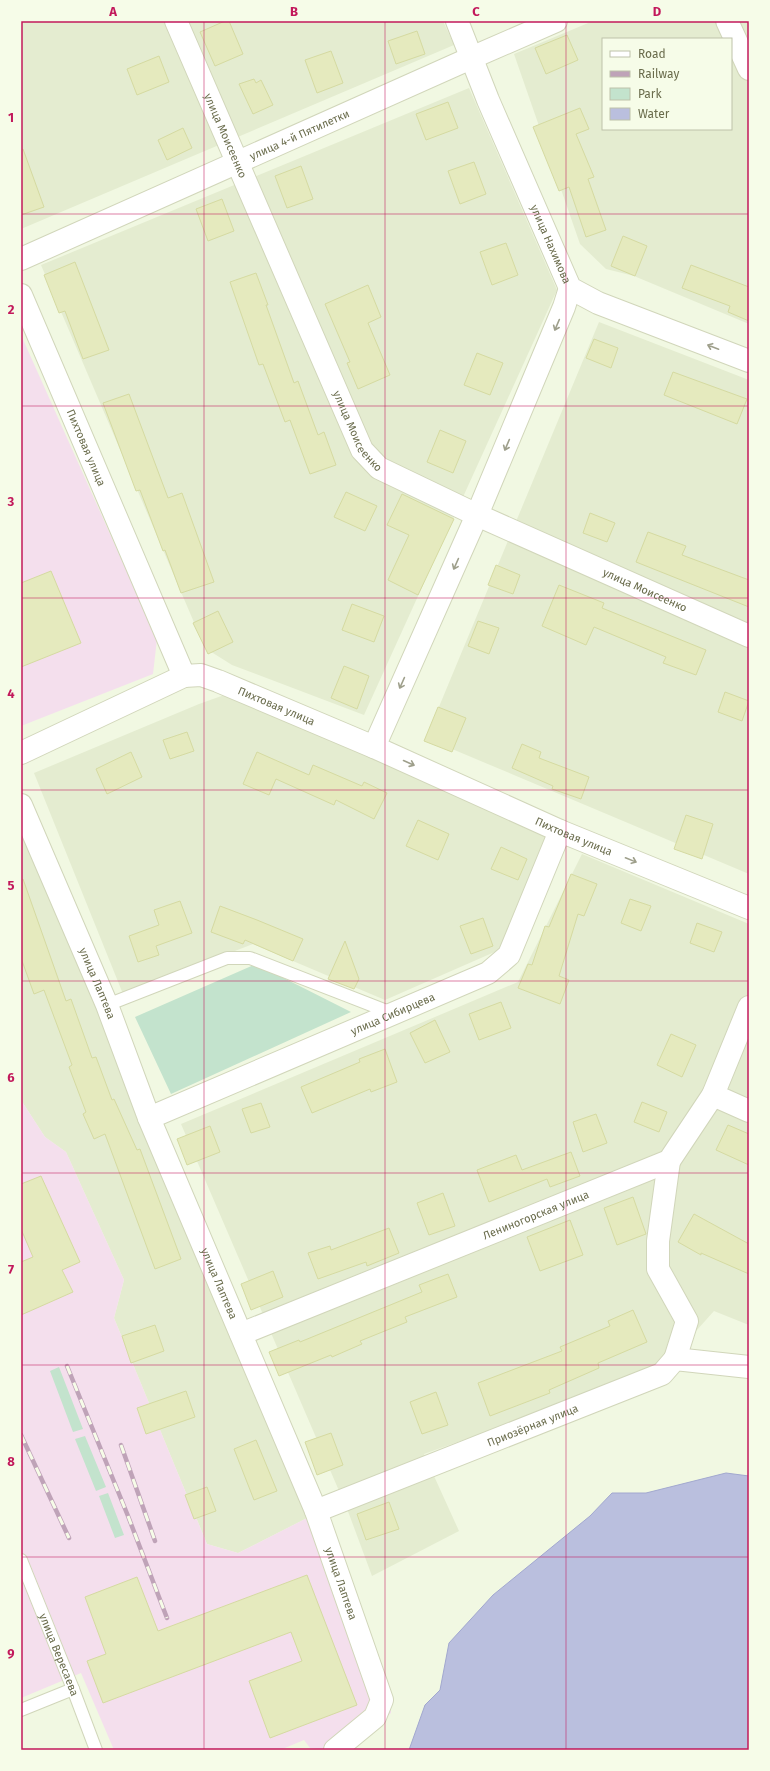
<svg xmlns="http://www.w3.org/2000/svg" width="770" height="1771" viewBox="0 0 770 1771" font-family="'Fira Sans',sans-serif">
  <rect width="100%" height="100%" fill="#f1f8e2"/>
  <!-- residential -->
  <path fill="#e4ecd0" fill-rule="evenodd" d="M21 21H443L454 45 21 229Z
    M593 21H749V324L634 276 606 269 580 244 514 54ZM603 39H731V129H603Z
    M469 88 557 290 364 715 232 665 205 648 41 265Z
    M599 322 749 380V874L426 738Z
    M227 694 556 838 506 947 385 1000 253 944 123 994 34 773 199 704Z
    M21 817 313 1515 238 1553 207 1544 114 1318 124 1280 66 1152 45 1137 21 1100Z
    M582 854 749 924V1325L714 1311 662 1369 424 1454 459 1531 372 1576 349 1514 181 1124 518 982Z"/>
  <!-- education -->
  <path fill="#f4dfed" d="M21 335 157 639 153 674 21 726Z
    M21 1100 45 1137 66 1152 124 1280 114 1318 207 1544 238 1553 313 1515 391 1702V1713L379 1723 322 1750 310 1748 304 1740 280 1750H114L81 1673 21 1698Z"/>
  <!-- green -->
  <path fill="#c3e3cd" d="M256 964 351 1012 171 1094 135 1017Z
    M59 1367 83 1429 73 1432 50 1371Z
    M85 1436 106 1487 96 1491 75 1439Z
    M108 1493 124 1535 115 1538 99 1496Z"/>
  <!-- water -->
  <path fill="#babfde" stroke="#a2a8cf" d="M726 1473 749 1476V1750H409L425 1705 440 1690 449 1643 493 1595 590 1516 612 1493H646Z"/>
  <!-- building -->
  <path fill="#e5eabe" stroke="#d5daa1" d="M225 21H229L243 54 215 66 200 32Z
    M417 31 425 54 396 64 388 41Z
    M567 35 578 60 546 74 535 48Z
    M331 51 343 83 317 93 305 60Z
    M159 56 169 82 137 95 127 69Z
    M254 79 256 83 261 80 273 105 253 114 239 84Z
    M448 102 458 128 426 140 416 114Z
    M580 108 589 129 576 134 594 177 588 179 606 230 586 237 569 187 559 191 533 127Z
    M183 128 192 148 167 160 158 140Z
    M23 149 44 207 21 215V150Z
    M474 162 486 194 460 204 448 171Z
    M301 166 313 199 287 208 275 176Z
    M222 199 234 231 208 241 196 209Z
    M623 236 647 246 635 276 611 266Z
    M506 243 518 275 492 285 480 252Z
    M75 262 109 350 83 359 65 311 59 313 44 275Z
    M691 265 749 287V321L728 312 730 306 682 288Z
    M256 273 268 305H266L294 383 298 381 318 435 324 432 336 465 310 474 290 420 285 422 263 364 259 365 230 282Z
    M368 285 381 317 368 323 390 375 358 389 347 363 350 362 325 304Z
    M594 339 618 348 611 368 586 358Z
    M477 353 503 363 490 395 464 385Z
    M673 372 747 399 737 424 664 395Z
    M129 394 168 498 182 493 214 582 181 593 165 550 163 551 140 490 136 491 103 403Z
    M440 430 466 441 453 473 427 462Z
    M346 492 377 506 365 531 334 517Z
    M402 494 454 519 418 595 388 580 409 535 387 525Z
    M590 513 615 523 607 542 583 533Z
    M648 532 686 546 682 555 749 580V607L636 562Z
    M496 565 520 575 513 594 488 585Z
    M51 571 81 643 21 667V583Z
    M559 585 604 603 602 608 706 650 696 675 663 663 666 657 594 627 586 645 542 626Z
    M352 604 384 616 374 642 342 630Z
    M218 611 233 642 208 654 193 623Z
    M478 621 499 628 489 654 468 646Z
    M344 666 369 676 357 709 331 698Z
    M725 692 749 701 742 721 718 712Z
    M438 707 466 718 452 752 424 741Z
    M187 732 194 751 170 759 163 740Z
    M522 744 541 752 539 758 589 777 581 799 552 789 553 786 512 768Z
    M131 752 142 777 107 794 96 769Z
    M257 752 309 775 313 765 362 786 364 782 387 793 374 819 336 800 334 805 276 779 269 795 243 784Z
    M686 815 713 824 702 859 674 849Z
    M418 820 449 834 438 860 406 846Z
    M501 847 527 859 518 880 491 869Z
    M571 874 597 884 584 916 578 914 559 976 569 980 560 1004 518 988 528 964 532 965 545 926 549 927Z
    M23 879 66 1001 71 999 92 1058 96 1057 112 1100 114 1099 137 1150 140 1149 181 1259 155 1269 105 1134 94 1139 83 1114 86 1112 69 1067 72 1065 44 990 34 994 21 958V880Z
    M630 899 651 906 641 931 621 923Z
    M180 901 192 933 156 946 159 955 138 962 129 936 159 925 154 910Z
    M220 906 257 920 303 939 293 961 245 940 243 944 211 932Z
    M483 918 493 946 471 954 460 926Z
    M697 923 722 932 714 952 690 943Z
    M345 941 359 979 354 989 328 979Z
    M501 1002 511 1028 479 1040 469 1014Z
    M435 1020 450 1052 425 1063 410 1033Z
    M671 1034 696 1045 682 1077 657 1065Z
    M385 1049 397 1082 371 1092 370 1089 312 1113 301 1087 360 1062 359 1059Z
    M642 1102 667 1112 659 1132 634 1122Z
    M261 1103 270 1127 251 1133 242 1109Z
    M596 1114 607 1143 583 1152 573 1122Z
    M728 1125 749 1134V1165L716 1150Z
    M210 1126 220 1152 187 1165 177 1139Z
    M571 1152 580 1176 550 1187 547 1179 489 1202 477 1170 516 1155 522 1170Z
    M41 1176 80 1262 62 1270 73 1292 21 1315V1262L33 1257 21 1229V1184Z
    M443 1193 455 1226 429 1235 417 1203Z
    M633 1197 646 1234 617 1245 604 1208Z
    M694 1214 749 1244V1274L701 1253V1255L678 1242Z
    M570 1220 583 1255 540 1271 527 1237Z
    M389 1228 399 1253 367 1266 366 1262 318 1279 308 1253 330 1246 331 1250Z
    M273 1271 283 1297 251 1310 241 1284Z
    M448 1274 457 1297 405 1317 407 1322 360 1341 362 1344 332 1357 331 1355 279 1376 269 1352 299 1340 300 1342 422 1292 419 1285Z
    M633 1310 647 1342 598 1363 599 1368 549 1390 550 1393 490 1416 478 1383 562 1351 560 1347 610 1326 608 1321Z
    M155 1325 164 1351 131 1363 122 1336Z
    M186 1391 195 1417 146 1434 137 1408Z
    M436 1392 448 1425 422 1434 410 1402Z
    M331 1433 343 1465 317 1475 305 1442Z
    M256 1440 277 1491 254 1500 234 1449Z
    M207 1487 216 1511 194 1519 185 1495Z
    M389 1502 399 1529 366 1540 357 1514Z
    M307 1575 357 1705 270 1738 249 1681 302 1661 291 1632 103 1703 87 1661 106 1654 85 1597 137 1577 158 1631Z"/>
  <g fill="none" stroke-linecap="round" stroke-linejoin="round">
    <defs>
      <g id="service">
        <path d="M107 1005 227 958H250L392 1013"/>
        <path id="s1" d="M21 1560 73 1689 96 1750"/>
        <path d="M21 1710 73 1689"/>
      </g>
      <g id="minor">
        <path id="s2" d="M176 21 362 450 379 468 477 515 749 636"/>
        <path d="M727 21 749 69"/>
        <path id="s3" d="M21 259 471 58 556 21"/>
        <path id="s4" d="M21 295 184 676 201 675 218 681 374 747"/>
        <path d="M21 753 184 676"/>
        <path id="s5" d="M21 805 107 1005 149 1118 316 1511 382 1700 375 1717 335 1750"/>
        <path d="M713 1095 749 1111"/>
        <path id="s6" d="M149 1118 488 973 509 955 560 831"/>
        <path d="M669 1161 658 1241V1269L687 1321 675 1359"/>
        <path id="s7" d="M241 1334 669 1161 713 1095 749 1007"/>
        <path id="s8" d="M316 1511 662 1374 675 1359 749 1367"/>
      </g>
      <g id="tertiary">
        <path id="s9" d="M457 21 488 100 570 288 598 303 749 361"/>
        <path id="s10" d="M570 288 564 307 477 515 374 747 560 831 749 908"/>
      </g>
    </defs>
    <!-- service casing -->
    <use href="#service" stroke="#d1d6ba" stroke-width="14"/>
    <!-- minor casing -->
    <use href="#minor" stroke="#d1d6ba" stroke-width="24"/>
    <!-- tertiary casing -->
    <use href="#tertiary" stroke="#d1d6ba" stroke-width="24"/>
    <!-- service -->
    <use href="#service" stroke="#fff" stroke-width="12"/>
    <!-- minor -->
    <use href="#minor" stroke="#fff" stroke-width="22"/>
    <!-- tertiary -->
    <use href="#tertiary" stroke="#fff" stroke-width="22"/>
    <defs>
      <path id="rail" d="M67 1366 128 1516 167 1618
        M21 1435 69 1538
        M121 1445 155 1541"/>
    </defs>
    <!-- rail casing -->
    <use href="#rail" stroke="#bfa3b8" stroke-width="4.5"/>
    <!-- rail -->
    <use href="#rail" stroke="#f6fce8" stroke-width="3" stroke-dasharray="9" stroke-linecap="butt"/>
  </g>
  <!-- one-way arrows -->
  <defs><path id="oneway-shaft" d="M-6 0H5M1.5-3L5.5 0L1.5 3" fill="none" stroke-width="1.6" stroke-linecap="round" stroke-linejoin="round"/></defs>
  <g stroke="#9e9f8b">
    <use href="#oneway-shaft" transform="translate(557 325) rotate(113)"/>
    <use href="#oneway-shaft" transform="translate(713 347) rotate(-159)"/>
    <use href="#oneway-shaft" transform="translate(507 445) rotate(113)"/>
    <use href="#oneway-shaft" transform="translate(456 564) rotate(114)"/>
    <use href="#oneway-shaft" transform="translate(402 683) rotate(114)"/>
    <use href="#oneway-shaft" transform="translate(409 763) rotate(24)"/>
    <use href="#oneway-shaft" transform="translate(631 860) rotate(22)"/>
  </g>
  <!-- grid -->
  <path fill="none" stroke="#c2185b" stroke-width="1" stroke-opacity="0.55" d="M204 21V1750M385 21V1750M566 21V1750M21 214H749M21 406H749M21 598H749M21 790H749M21 981H749M21 1173H749M21 1365H749M21 1557H749"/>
  <g text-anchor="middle" stroke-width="4" stroke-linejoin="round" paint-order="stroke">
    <!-- street labels -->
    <g font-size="11" fill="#6a6c4c" stroke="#f6fce8">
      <text dy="4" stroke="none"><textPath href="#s3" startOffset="305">улица 4-й Пятилетки</textPath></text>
      <text dy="4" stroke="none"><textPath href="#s2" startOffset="125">улица Моисеенко</textPath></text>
      <text dy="4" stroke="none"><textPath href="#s9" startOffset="242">улица Нахимова</textPath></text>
      <text dy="4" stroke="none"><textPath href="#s2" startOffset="449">улица Моисеенко</textPath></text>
      <text dy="4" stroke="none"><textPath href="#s4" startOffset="166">Пихтовая улица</textPath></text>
      <text dy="4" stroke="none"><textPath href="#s2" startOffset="785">улица Моисеенко</textPath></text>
      <text dy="4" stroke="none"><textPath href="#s4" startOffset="513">Пихтовая улица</textPath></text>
      <text dy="4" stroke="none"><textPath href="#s10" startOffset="718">Пихтовая улица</textPath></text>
      <text dy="4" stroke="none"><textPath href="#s5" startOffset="194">улица Лаптева</textPath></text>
      <text dy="4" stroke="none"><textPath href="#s6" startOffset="265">улица Сибирцева</textPath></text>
      <text dy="4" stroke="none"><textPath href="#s7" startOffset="318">Лениногорская улица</textPath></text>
      <text dy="4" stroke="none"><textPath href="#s5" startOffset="518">улица Лаптева</textPath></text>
      <text dy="4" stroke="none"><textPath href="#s8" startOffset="233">Приозёрная улица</textPath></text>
      <text dy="4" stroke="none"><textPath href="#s5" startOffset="842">улица Лаптева</textPath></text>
      <text dy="4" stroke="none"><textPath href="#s1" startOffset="102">улица Вересаева</textPath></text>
    </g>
  </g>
  <!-- border -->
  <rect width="770" height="1771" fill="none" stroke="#f6fce8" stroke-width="44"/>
  <!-- legend -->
  <rect x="602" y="38" width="130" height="92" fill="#f6fce8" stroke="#bec2aa"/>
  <rect x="610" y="51" width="20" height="6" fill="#ffffff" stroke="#bec2aa"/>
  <text x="638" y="58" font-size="12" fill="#6a6c4c">Road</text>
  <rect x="610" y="71" width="20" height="6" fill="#bfa3b8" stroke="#bec2aa"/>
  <text x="638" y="78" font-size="12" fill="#6a6c4c">Railway</text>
  <rect x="610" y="88" width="20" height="12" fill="#c3e3cd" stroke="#bec2aa"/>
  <text x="638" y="98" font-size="12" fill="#6a6c4c">Park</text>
  <rect x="610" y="108" width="20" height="12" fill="#babfde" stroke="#bec2aa"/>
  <text x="638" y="118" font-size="12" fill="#6a6c4c">Water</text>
  <rect x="22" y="22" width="726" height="1727" fill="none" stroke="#c2185b" stroke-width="1.5"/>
  <g font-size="13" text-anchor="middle" font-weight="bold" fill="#c2185b">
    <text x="113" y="16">A</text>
    <text x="294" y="16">B</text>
    <text x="476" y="16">C</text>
    <text x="657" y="16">D</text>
    <text x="11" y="122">1</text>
    <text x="11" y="314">2</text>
    <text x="11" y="506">3</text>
    <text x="11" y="698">4</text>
    <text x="11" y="890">5</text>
    <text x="11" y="1082">6</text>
    <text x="11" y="1274">7</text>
    <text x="11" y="1466">8</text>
    <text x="11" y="1658">9</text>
  </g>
</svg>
